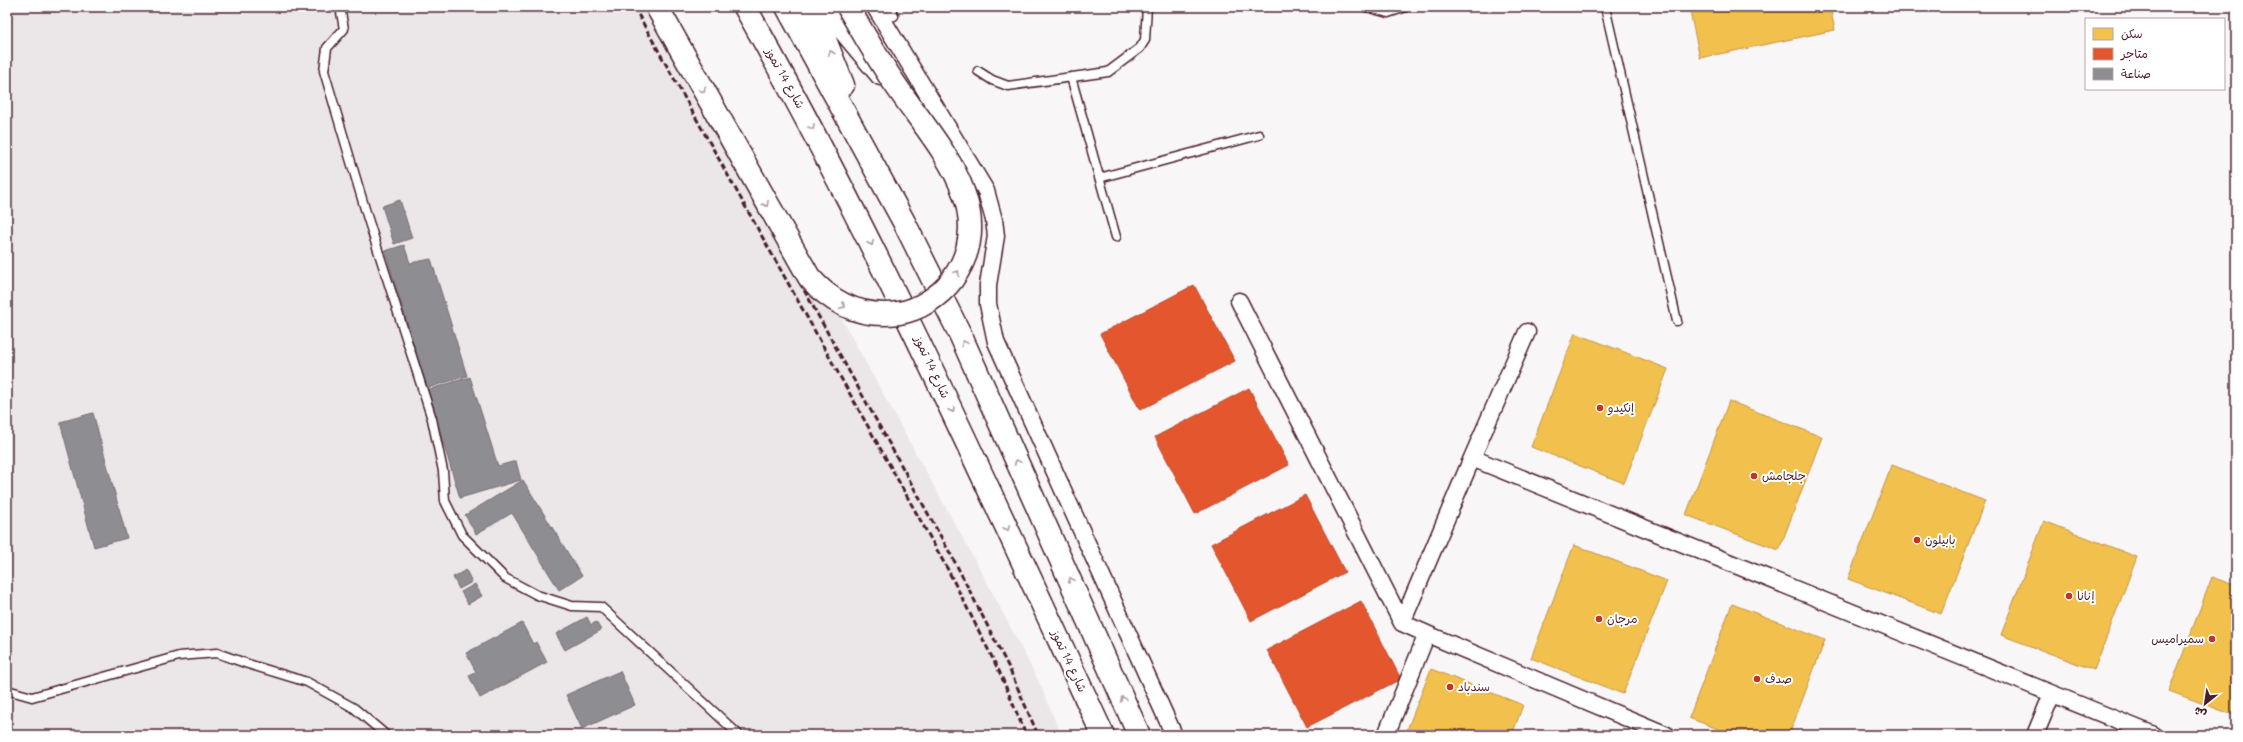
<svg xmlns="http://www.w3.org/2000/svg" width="2243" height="742" viewBox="0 0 2243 742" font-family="Mali,'Playpen Sans Arabic',sans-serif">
  <rect width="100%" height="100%" fill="#f8f6f7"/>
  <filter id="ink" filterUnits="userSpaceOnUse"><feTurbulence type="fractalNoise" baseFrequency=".025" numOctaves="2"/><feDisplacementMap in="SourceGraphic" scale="8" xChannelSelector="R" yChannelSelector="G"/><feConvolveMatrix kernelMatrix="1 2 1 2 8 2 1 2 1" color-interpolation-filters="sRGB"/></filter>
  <g filter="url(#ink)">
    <!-- built -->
    <path fill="#ebe6e8" d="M7 7H669L982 573 1039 682 1061 735H7Z"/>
    <!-- homes -->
    <path fill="#f2c14e" stroke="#c09044" d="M1689 7H1830L1835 30 1700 58Z
      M1575 333 1668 369 1624 483 1531 447Z
      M1729 401 1822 437 1779 550 1686 515Z
      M1892 465 1985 501 1941 614 1848 579Z
      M2044 521 2137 557 2094 670 2001 635Z
      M1574 545 1667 581 1623 694 1531 658Z
      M2212 577 2236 586V716L2169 691Z
      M1732 604 1825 640 1789 735H1734L1689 718Z
      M1431 669 1523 705 1512 735H1405Z"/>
    <!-- shops -->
    <path fill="#e4572e" stroke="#b6462d" d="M1194 285 1235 361 1140 410 1100 334Z
      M1249 388 1289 465 1195 514 1155 437Z
      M1305 495 1345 572 1251 621 1211 544Z
      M1361 601 1401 679 1307 727 1267 650Z"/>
    <!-- industry -->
    <path fill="#8d8d92" stroke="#796c73" d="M400 200 412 238 394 244 382 206Z
      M404 245 410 263 431 259 467 376 427 388 385 251Z
      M470 377 498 466 516 461 521 480 460 498 427 390Z
      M93 413 127 538 94 547 60 422Z
      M523 480 582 576 559 590 512 513 476 534 465 515Z
      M466 570 472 582 459 589 453 577Z
      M475 584 482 596 468 604 461 592Z
      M587 617 591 625 596 622 601 630 565 650 556 634Z
      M522 623 533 644 536 642 547 662 480 698 469 676 476 672 466 653Z
      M620 671 635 705 582 729 566 695Z"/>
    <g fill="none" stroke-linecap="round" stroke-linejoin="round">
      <defs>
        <path id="lane" d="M340 7 344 29 327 48 324 71 368 219 432 419 443 471 445 501 462 535 505 578 537 595 572 606 601 607 739 735
          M890 7 894 16
          M1366 7 1388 13 1406 7
          M1605 7 1677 321
          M978 71 992 80 1008 86 1108 72 1140 48 1145 40 1147 7
          M1071 77 1116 237
          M1099 178 1259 135
          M7 690 32 697 179 656 217 653 248 664 307 682 354 708 386 735"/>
        <path id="street" d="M875 7 986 191 994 220 996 236 988 285V304L996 342 1174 735
          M1239 301 1402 623
          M1527 332 1472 458 2154 735
          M1427 634 1402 623 1472 458
          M1386 735 1427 634 1667 735
          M2035 735 2052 694"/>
        <path id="primary" d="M745 7C878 243 989 490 1103 735
          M787 7 904 222 960 334 1139 735
          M808 7 822 32 843 85
          M830 7 841 26 881 74"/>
      </defs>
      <!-- lane casing -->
      <use href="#lane" stroke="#4a1f2b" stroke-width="11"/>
      <!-- street casing -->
      <use href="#street" stroke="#4a1f2b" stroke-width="19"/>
      <!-- primary casing -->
      <use href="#primary" stroke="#4a1f2b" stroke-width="25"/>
      <!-- lane -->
      <use href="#lane" stroke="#fff" stroke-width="8"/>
      <!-- street -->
      <use href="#street" stroke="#fff" stroke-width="16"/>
      <!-- primary -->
      <use href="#primary" stroke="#fff" stroke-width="22"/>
      <!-- rail -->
      <path stroke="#4a1f2b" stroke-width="3" stroke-dasharray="6 3" stroke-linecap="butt" d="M634 7 947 568 1000 673 1026 735
        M647 7 956 564 1009 668 1038 735"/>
      <defs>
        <path id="primary-bridge" d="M657 7 809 277C833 305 862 318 899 313 919 310 940 296 952 280 1002 212 937 145 899 90 880 63 864 35 848 7"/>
      </defs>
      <!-- primary-bridge casing -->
      <use href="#primary-bridge" stroke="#4a1f2b" stroke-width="25" stroke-linecap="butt"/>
      <!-- primary-bridge -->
      <use href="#primary-bridge" stroke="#fff" stroke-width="22"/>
    </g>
    <!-- one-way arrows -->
    <defs><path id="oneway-chevron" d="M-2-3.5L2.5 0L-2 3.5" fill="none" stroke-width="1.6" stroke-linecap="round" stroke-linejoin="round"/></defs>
    <g stroke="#ae9aa0">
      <use href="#oneway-chevron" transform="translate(831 53) rotate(-113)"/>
      <use href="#oneway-chevron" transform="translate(703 90) rotate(61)"/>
      <use href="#oneway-chevron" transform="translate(812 127) rotate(61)"/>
      <use href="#oneway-chevron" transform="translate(766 204) rotate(61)"/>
      <use href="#oneway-chevron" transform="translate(871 243) rotate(64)"/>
      <use href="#oneway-chevron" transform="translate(957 273) rotate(-57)"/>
      <use href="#oneway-chevron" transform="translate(843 306) rotate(25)"/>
      <use href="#oneway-chevron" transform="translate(964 343) rotate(-114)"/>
      <use href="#oneway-chevron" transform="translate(952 410) rotate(65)"/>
      <use href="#oneway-chevron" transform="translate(1017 462) rotate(-114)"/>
      <use href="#oneway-chevron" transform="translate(1007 528) rotate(65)"/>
      <use href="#oneway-chevron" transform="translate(1071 580) rotate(-114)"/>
      <use href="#oneway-chevron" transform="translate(1123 699) rotate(-114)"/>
    </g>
  </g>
  <!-- markers -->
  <g fill="#c8321e" stroke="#fff" stroke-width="1.5">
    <circle cx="1600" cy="408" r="4"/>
    <circle cx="1754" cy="476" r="4"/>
    <circle cx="1917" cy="540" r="4"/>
    <circle cx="2069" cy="596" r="4"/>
    <circle cx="1599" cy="619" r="4"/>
    <circle cx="2212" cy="639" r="4"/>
    <circle cx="1757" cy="679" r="4"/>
    <circle cx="1450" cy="687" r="4"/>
  </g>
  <g text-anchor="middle" stroke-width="4" stroke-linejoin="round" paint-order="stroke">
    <!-- street labels -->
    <g font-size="12" fill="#4a1f2b" stroke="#fff">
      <text transform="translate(785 78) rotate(61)" y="4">شارع 14 تموز</text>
      <text transform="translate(932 367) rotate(65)" y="4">شارع 14 تموز</text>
      <text transform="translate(1069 661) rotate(65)" y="4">شارع 14 تموز</text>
    </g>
    <!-- poi labels -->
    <g font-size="12" fill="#4a1f2b" stroke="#fff" text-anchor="start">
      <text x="1608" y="412">إنكيدو</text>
      <text x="1762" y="480">جلجامش</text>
      <text x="1925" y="544">بابيلون</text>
      <text x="2077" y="600">إنانا</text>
      <text x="1607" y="623">مرجان</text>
      <text x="2204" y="643" text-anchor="end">سميراميس</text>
      <text x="1765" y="683">صدف</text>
      <text x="1458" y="691">سندباد</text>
    </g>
  </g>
  <!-- margin -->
  <rect width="2243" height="742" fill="none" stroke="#fff" stroke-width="24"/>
  <rect x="12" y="12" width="2219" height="718" fill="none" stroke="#4a1f2b" stroke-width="1.5" filter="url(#ink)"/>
  <!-- legend -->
  <rect x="2085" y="18" width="140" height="72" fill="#ffffff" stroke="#b7a5aa"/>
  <rect x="2093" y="28" width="20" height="12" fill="#f2c14e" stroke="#b7a5aa"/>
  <text x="2121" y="38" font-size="12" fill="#4a1f2b">سكن</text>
  <rect x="2093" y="48" width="20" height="12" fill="#e4572e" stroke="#b7a5aa"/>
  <text x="2121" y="58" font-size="12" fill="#4a1f2b">متاجر</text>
  <rect x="2093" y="68" width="20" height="12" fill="#8d8d92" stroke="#b7a5aa"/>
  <text x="2121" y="78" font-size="12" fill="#4a1f2b">صناعة</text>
  <!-- north arrow -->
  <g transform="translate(2205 704) rotate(210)" stroke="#ffffff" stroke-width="3" paint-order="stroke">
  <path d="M0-3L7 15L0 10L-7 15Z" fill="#4a1f2b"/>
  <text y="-6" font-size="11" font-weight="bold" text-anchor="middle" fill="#4a1f2b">ش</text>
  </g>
</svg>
